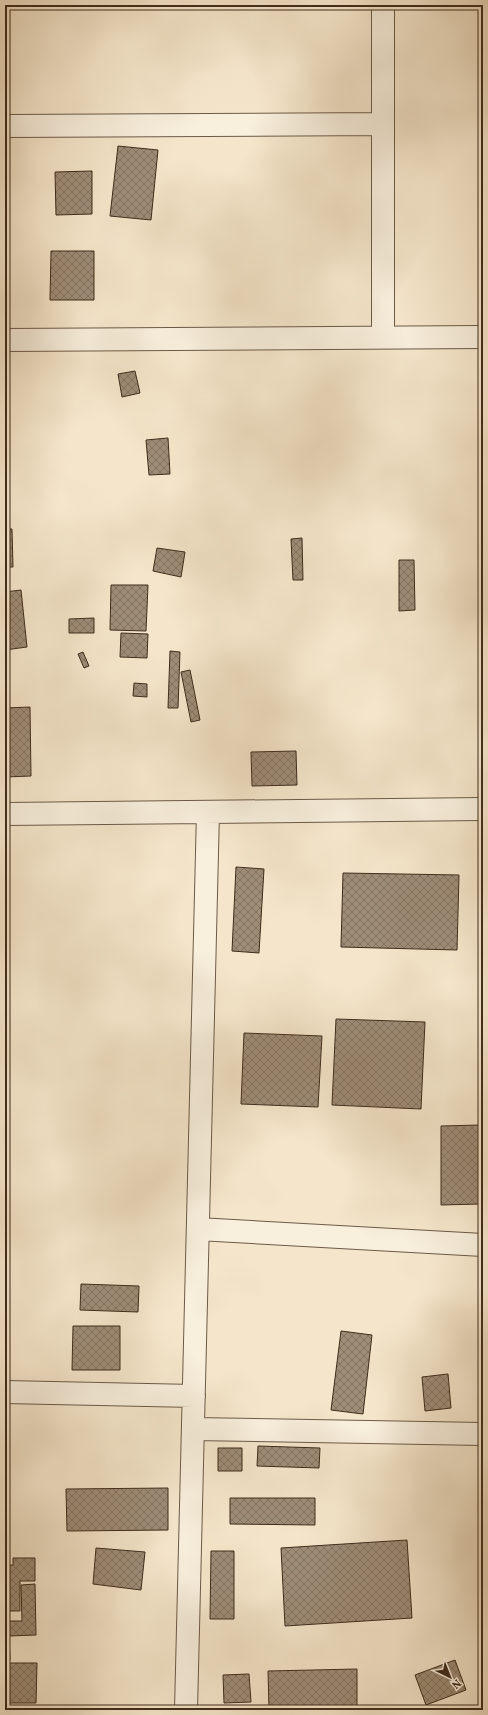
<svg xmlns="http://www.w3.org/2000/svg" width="488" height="1715" viewBox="0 0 488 1715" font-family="Vollkorn,serif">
  <defs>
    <pattern id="building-cross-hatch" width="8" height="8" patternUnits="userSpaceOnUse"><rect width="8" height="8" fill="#9e8d77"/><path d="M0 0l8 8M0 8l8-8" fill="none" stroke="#827361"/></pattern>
  </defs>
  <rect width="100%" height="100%" fill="#f5e6cb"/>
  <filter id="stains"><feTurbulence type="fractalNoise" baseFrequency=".005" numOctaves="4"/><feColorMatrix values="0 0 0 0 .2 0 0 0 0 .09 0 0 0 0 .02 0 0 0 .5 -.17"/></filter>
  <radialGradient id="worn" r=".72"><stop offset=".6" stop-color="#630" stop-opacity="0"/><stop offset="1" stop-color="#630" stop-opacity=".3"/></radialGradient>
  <!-- building -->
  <path fill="url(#building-cross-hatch)" stroke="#3f2c1b" d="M118 146 158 150 151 220 110 216Z
    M92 171V214L56 215 55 172Z
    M51 251H94V300H50Z
    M135 371 140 393 122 397 118 374Z
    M168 438 170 474 149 475 146 440Z
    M5 529H12L13 567H5Z
    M302 538 303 580H293L291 539Z
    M157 548 185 552 181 577 153 571Z
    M399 560H414L415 610 399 611Z
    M111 585H148L146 631 110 630Z
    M21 590 27 647 5 650V592Z
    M94 618V633H69V619Z
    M121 633 148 634 147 658 120 657Z
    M170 651 180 652 178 708H168Z
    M83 652 89 666 84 668 78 654Z
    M190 670 200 720 191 722 181 672Z
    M134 683 147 684V697L133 696Z
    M30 707 31 776 5 777V708Z
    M296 751 297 785 252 786 251 752Z
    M236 867 264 869 259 953 232 951Z
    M343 873 459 875 457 950 341 947Z
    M483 1017V1120H481Z
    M336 1019 425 1022 421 1109 332 1105Z
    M244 1033 322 1036 318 1107 241 1104Z
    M480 1125V1204L441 1205V1126Z
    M81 1284 139 1286 138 1312 80 1310Z
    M73 1326H120V1370H72Z
    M341 1331 372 1335 363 1414 331 1410Z
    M448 1374 451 1408 425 1411 422 1377Z
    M258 1446 320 1448 319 1468 257 1466Z
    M218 1448H242V1471H218Z
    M168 1488V1530L67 1531 66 1489Z
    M230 1498H315V1525L230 1524Z
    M407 1540 412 1618 285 1626 281 1548Z
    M96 1548 145 1552 141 1590 93 1584Z
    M211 1551H234V1619H210Z
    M13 1558H35V1581H20V1611H5V1565H13Z
    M35 1584 36 1635 9 1636 10 1660 5 1661V1621H22L21 1585Z
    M455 1660 466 1690 426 1705 415 1675Z
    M8 1663H37L36 1703H5V1668H8Z
    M357 1669V1707L269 1709 268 1671Z
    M249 1674 251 1702 224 1703 223 1675Z"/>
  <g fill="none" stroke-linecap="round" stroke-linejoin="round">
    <defs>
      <path id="minor" d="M383 5V337
        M5 126 383 124
        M5 340 483 337
        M5 814 483 809
        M198 1229 483 1245
        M5 1392 194 1396
        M193 1429 483 1434
        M186 1710 208 812"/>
    </defs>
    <!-- minor casing -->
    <use href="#minor" stroke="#6c5a47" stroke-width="24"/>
    <!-- minor -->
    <use href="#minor" stroke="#f8efdd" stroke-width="22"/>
  </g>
  <!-- margin -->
  <rect width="488" height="1715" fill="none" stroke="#f5e6cb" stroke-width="20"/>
  <rect x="6" y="6" width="476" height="1703" fill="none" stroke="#3f2c1b" stroke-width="2"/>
  <rect x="10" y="10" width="468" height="1695" fill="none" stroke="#3f2c1b"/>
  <!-- north arrow -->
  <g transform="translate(450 1677) rotate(137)" stroke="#f8efdd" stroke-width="3" paint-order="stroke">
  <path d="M0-3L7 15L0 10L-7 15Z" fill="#3f2c1b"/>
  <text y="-6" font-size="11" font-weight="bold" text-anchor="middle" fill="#3f2c1b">N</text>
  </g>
  <rect width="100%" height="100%" filter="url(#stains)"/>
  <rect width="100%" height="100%" fill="url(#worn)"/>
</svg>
